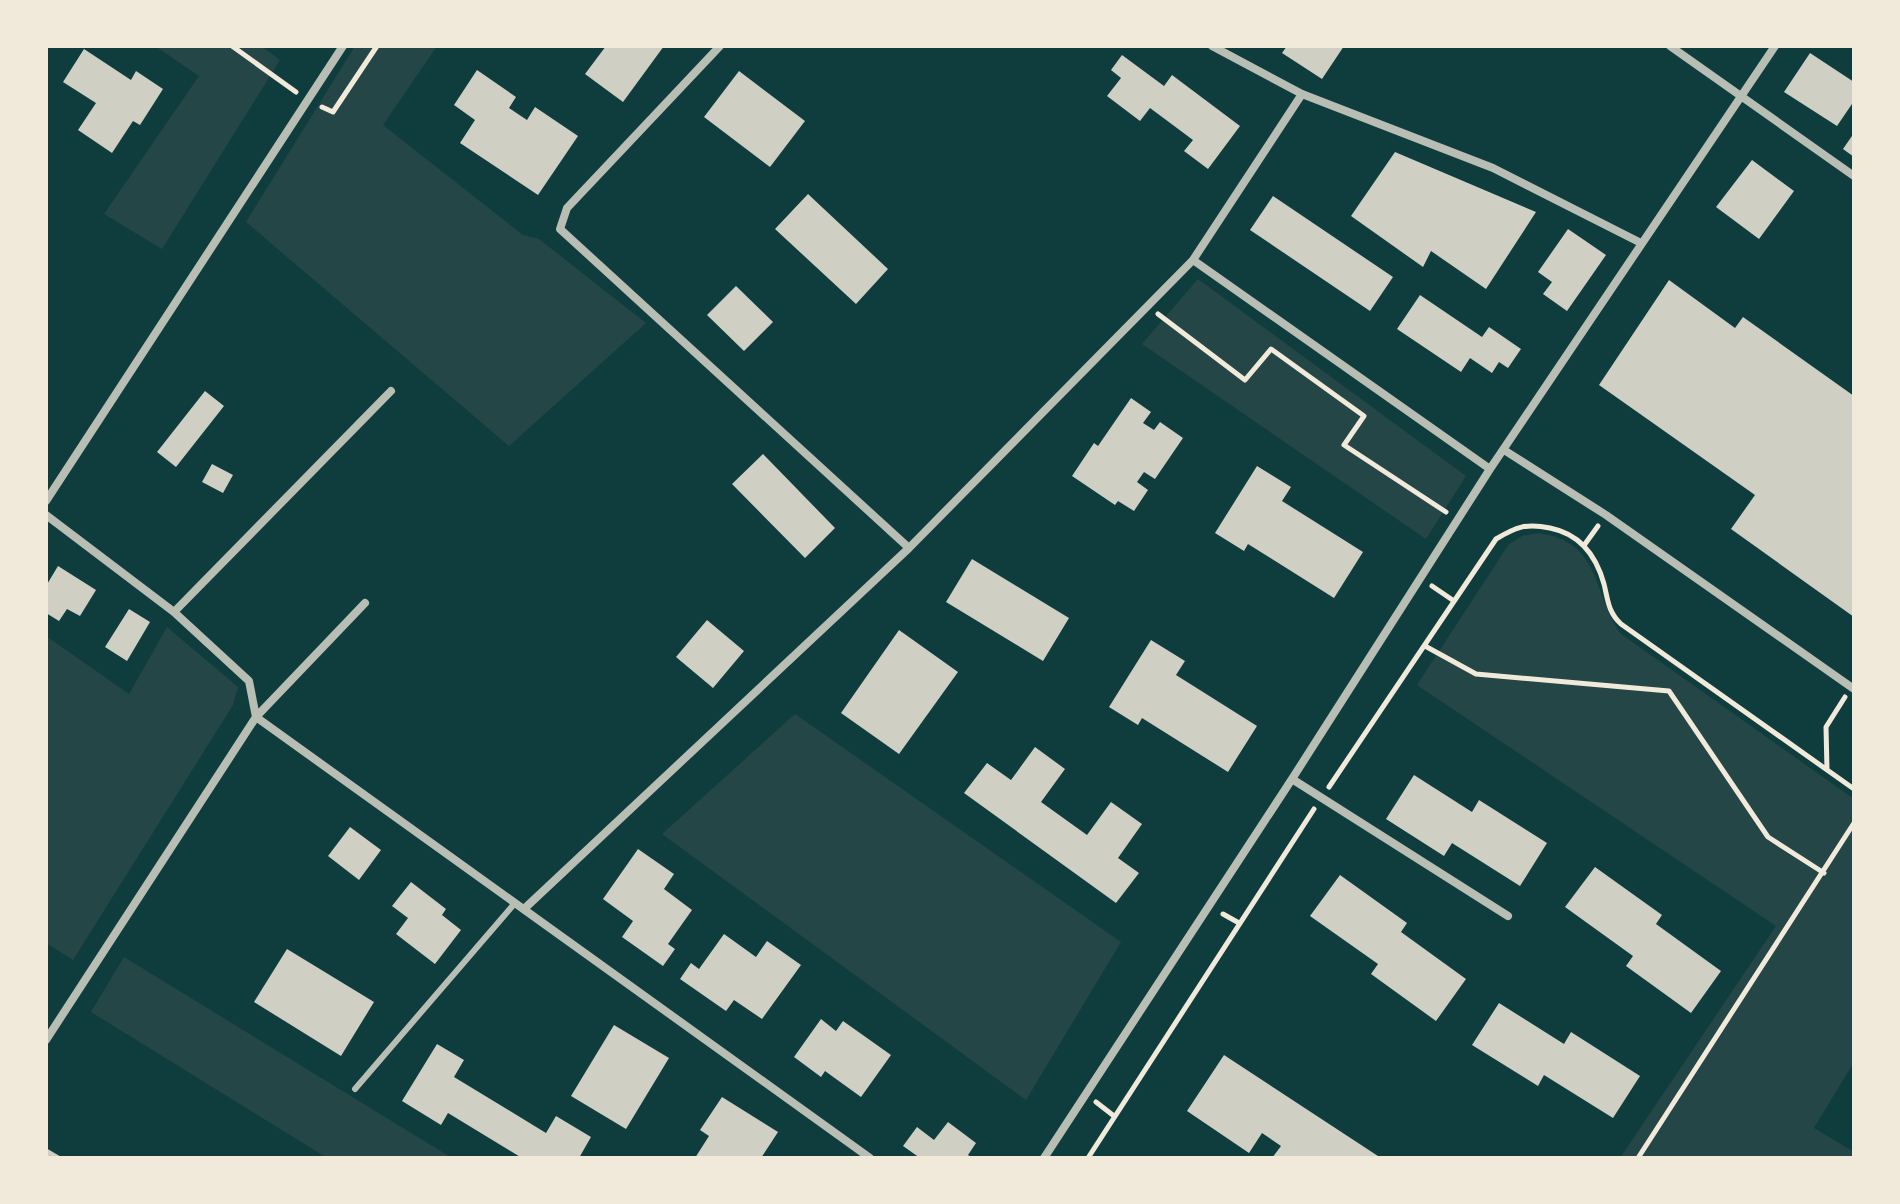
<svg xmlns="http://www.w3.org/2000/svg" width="1900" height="1204" viewBox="0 0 1900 1204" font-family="Poppins,sans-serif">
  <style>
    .green { fill: #244646 }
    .building { fill: #cfcfc3 }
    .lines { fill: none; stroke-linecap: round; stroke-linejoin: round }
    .path { stroke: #f1e9da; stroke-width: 5 }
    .service { stroke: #b8beb3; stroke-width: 6 }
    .minor { stroke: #b8beb3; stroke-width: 8 }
  </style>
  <rect width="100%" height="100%" fill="#0f3d3e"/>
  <path class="green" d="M155,46H261L280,60L162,249L104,214L199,76Z
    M355,46H437L383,125L523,235L539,239L646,323L509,446L246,222Z
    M1198,279L1466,476L1426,539L1142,344Z
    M1539,533C1603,543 1591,592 1621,634L1854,799V1062L1814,1128L1854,1152V1158H1620L1776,926L1417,685L1509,544L1522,536Z
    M167,627L238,687L233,705L73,960L46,943V636L129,694Z
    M795,714L1121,942L1026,1100L662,834Z
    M124,957L452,1158H327L91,1012Z"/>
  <path class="building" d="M606,46H664L623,102L585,74Z
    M1287,46H1344L1322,79L1282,53Z
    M84,49L131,80L136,71L163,89L140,125L133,121L112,153L78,130L96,103L63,82Z
    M1810,53L1854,82V101L1837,126L1784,92Z
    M1122,55L1164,86L1172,75L1240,126L1208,169L1184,151L1193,140L1150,108L1140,121L1107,96L1121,78L1111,70Z
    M477,70L516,97L509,108L527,120L535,107L578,136L538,195L460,143L475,120L454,105Z
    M739,71L805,121L770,167L704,117Z
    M1854,133V157L1843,149Z
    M1395,152L1536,212L1486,289L1431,251L1423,267L1351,216Z
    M1752,160L1794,191L1759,239L1716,207Z
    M808,194L888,269L856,304L775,229Z
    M1273,196L1393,277L1370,311L1250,230Z
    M1568,229L1606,255L1567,311L1543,294L1552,282L1538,272Z
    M1669,280L1735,328L1743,317L1854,396V617L1731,529L1755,495L1599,385Z
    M736,286L773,322L744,351L707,315Z
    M1420,295L1482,337L1489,327L1521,349L1508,368L1499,362L1492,373L1470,358L1461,372L1397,329Z
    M205,391L224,406L176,467L157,452Z
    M1131,398L1151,412L1143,423L1154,430L1160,422L1183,438L1155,479L1144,472L1137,482L1148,490L1134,511L1118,501L1115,505L1072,476L1094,443L1098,446Z
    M763,454L835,528L805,558L732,484Z
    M212,464L233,475L223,493L202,482Z
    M1257,466L1291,487L1282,501L1363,552L1334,598L1248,544L1244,551L1215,533Z
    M972,559L1069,618L1043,661L946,602Z
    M58,566L96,590L80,616L67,609L59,621L46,613V586Z
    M129,609L150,622L127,661L105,647Z
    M707,620L744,651L713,688L676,657Z
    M899,630L958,672L899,754L841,713Z
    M1151,640L1185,661L1176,675L1257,726L1228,772L1142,718L1138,725L1109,707Z
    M1035,747L1065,769L1041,802L1087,835L1111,802L1142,824L1118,858L1139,873L1116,903L964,793L987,763L1011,780Z
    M1414,775L1472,812L1479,800L1547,843L1520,886L1452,843L1444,856L1386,819Z
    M350,827L381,850L359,880L328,856Z
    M638,849L674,874L664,889L692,910L668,944L675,949L663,966L622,937L633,921L603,899Z
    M1595,867L1662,915L1656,924L1721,971L1691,1013L1626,966L1633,956L1565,907Z
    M1340,875L1407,923L1401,932L1466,979L1436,1021L1371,974L1378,964L1310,916Z
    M411,882L446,909L442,915L461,930L435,964L396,934L408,918L392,906Z
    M724,934L756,957L767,941L801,965L762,1019L734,1000L726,1011L680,979L691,963L699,969Z
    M287,949L374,1002L341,1056L254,1002Z
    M1499,1003L1564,1044L1571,1032L1640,1076L1613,1118L1544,1075L1538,1086L1472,1045Z
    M821,1019L836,1031L843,1021L891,1055L861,1097L825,1071L821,1077L794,1057Z
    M614,1025L669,1058L626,1129L571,1096Z
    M437,1044L464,1060L454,1077L546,1133L556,1116L591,1137L579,1158H522L448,1113L441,1125L402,1101Z
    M1224,1055L1381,1158H1272L1281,1146L1262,1133L1249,1153L1187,1111Z
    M722,1097L778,1132L761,1158H695L709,1136L700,1130Z
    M948,1122L976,1143L968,1155L972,1158H920L903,1146L917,1127L934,1140Z
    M46,1148L63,1158H46Z"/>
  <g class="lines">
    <path class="path" d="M232,46L296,92
      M322,107L333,112L377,46
      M1158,314L1245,380L1271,349L1364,416L1344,445L1446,512
      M1585,544L1598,526
      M1432,586L1454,601
      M1425,646L1476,674L1669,691L1768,837L1824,873
      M1827,770L1826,727L1845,697
      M1329,787L1496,539C1516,527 1526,523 1550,528C1580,534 1596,555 1604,584C1608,600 1608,612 1621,624L1854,789
      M1223,914L1239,923
      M1096,1102L1114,1116
      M1088,1158L1314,809
      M1638,1158L1854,823"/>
    <path class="service" d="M355,1089L515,903"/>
    <path class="minor" d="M720,46L567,208L560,229L909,548
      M1212,46L1302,94L1493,168L1641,243
      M1670,46L1854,176
      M1193,260L1490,469
      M1504,450L1606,515L1854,689
      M46,501L343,46
      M46,515L174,612L249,681L256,717L870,1158
      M174,612L391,391
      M1292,779L1508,916
      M524,909L909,548L1193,260L1302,94
      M46,1040L256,717L365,603
      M1044,1158L1292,779L1490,469L1775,46"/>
  </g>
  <rect width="1900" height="1204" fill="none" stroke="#f1e9da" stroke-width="96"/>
</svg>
